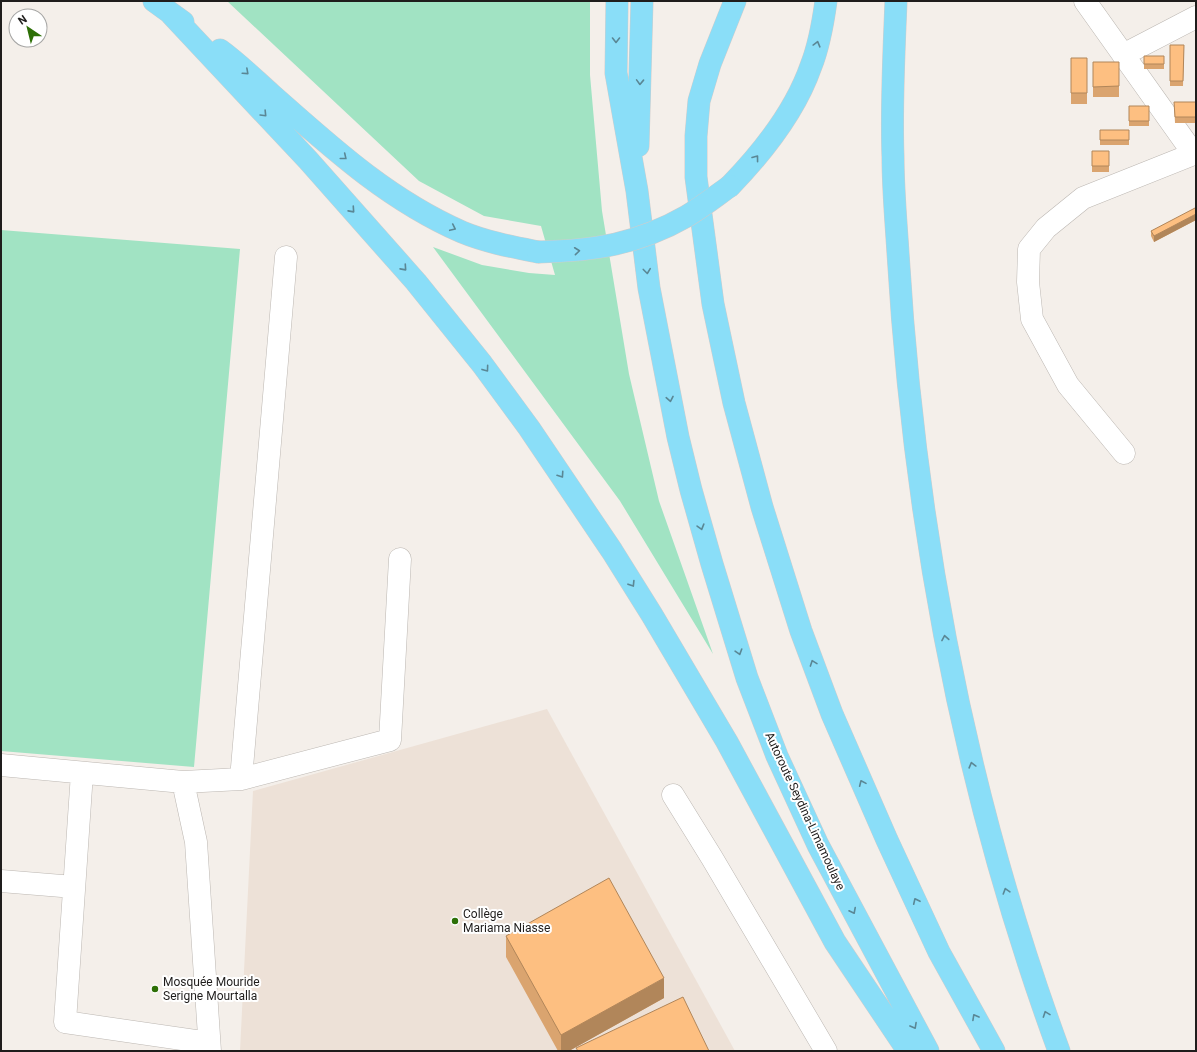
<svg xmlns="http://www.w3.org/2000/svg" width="1197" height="1052" viewBox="0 0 1197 1052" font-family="Roboto,sans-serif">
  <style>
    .built { fill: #ede1d7 }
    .green { fill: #a1e3c3 }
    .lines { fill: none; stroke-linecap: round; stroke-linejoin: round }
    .minor-casing { stroke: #bcb7b2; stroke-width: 23 }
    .highway-casing { stroke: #cecdcd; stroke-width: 23 }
    .minor { stroke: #fff; stroke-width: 22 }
    .highway { stroke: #8adef8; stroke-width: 22 }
    .highway-bridge-casing { stroke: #cecdcd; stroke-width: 23; stroke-linecap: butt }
    .highway-bridge { stroke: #8adef8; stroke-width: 22 }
    .wall { fill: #daa46f }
    .shaded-wall { fill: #b1865a }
    .building { fill: #fdbf81; stroke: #b1865a }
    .oneway { stroke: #5a8795 }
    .poi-dot { fill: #2d6f06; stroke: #fff; stroke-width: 1.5 }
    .labels { text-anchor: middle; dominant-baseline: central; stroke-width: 4; stroke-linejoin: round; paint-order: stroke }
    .street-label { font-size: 12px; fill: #1f1d1c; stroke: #fff }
    .poi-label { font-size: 12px; fill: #1f1d1c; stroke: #fff; text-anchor: start }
  </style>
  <rect width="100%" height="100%" fill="#f4efea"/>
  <path class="built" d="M547,709L735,1051H240L253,791Z"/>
  <path class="green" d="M227,1H590V75L602,211L629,374L659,501L713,654L620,501L433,247L482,265L529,273L555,275L541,226L484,216L419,181Z
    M1,230L240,249L194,767L1,751Z"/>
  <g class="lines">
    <defs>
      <path id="minor" d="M1085,1L1191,150L1196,154
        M1123,55L1196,17
        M1124,453L1068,385L1032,319L1028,282L1029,249L1046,228L1083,198L1196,153
        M1,765L183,782L241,779L390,740L400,559
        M82,773L65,1022L209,1043
        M241,779L286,257
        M183,782L196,842L210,1051
        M673,795L712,858L826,1051
        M1,881L74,887"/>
      <path id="highway" d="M154,1L183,22
        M617,1L616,73L637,191L649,288L678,437L691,490L712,564L747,678L777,756L818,845L928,1051
        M735,1L710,64L699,101L696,136V177L713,304L734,403L762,507L801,631L832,714L887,840L939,952L994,1051
        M896,1C894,53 891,105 893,157C893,189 896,221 898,253C914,525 965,795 1059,1051
        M171,14L308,160L416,282L482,364L529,428L612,551L652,615L727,742L835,942L908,1051
        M220,50C238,63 254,79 271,94C331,147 387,199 462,232C486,242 513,247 538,252
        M638,146L642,1
        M730,186C763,152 795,112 811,66C819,46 823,23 826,1"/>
    </defs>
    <use href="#minor" class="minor-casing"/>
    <use href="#highway" class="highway-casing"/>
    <use href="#minor" class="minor"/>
    <use href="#highway" class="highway"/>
    <defs>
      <path id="highway-bridge" d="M538,252C594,251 638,244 687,216C702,207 716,196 730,186"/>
    </defs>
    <use href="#highway-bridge" class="highway-bridge-casing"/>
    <use href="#highway-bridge" class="highway-bridge"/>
  </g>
  <path class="wall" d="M1170,45H1184L1183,86H1170Z
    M1144,56H1164V69H1144Z
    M1071,58H1087V104H1071Z
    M1093,62H1119V97H1093Z
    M1174,102H1196V123H1175Z
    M1129,106H1149V126H1129Z
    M1100,130H1129V145H1100Z
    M1092,151H1109V172H1092Z
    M1196,209V220L1154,242L1151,236V231Z
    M506,936L664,998L569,1051H558L506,957Z"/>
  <path class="shaded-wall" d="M1196,214V220L1154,242V236Z
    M664,978V998L569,1051H561V1035Z"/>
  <path class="building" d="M1170,45H1184L1183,81H1170Z
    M1144,56H1164V64H1144Z
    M1071,58H1087V93H1071Z
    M1093,62H1119V86L1093,87Z
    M1174,102H1196V117H1175Z
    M1129,106H1149V121H1129Z
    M1100,130H1129V140H1100Z
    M1092,151H1109V166H1092Z
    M1195,208L1196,209V214L1154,236L1151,231Z
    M609,878L664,978L561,1035L506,936Z
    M683,997L709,1051H578L576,1048Z"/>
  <defs><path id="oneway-chevron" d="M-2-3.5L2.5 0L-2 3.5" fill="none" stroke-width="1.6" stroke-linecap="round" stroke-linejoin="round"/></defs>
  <g class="oneway">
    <use href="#oneway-chevron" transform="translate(616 40) rotate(90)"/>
    <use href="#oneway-chevron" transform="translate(817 44) rotate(-75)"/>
    <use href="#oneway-chevron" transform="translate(246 72) rotate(42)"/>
    <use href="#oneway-chevron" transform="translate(640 82) rotate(92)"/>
    <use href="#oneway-chevron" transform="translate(264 114) rotate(46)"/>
    <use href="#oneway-chevron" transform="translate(344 157) rotate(39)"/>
    <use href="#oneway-chevron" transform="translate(756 158) rotate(-53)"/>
    <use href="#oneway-chevron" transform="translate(352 210) rotate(48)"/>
    <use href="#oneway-chevron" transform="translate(453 228) rotate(25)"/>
    <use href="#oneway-chevron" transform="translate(577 251) rotate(-6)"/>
    <use href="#oneway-chevron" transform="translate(404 268) rotate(48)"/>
    <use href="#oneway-chevron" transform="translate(647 271) rotate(83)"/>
    <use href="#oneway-chevron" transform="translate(486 369) rotate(54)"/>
    <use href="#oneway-chevron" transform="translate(670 399) rotate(79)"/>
    <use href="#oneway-chevron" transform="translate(561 475) rotate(56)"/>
    <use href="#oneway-chevron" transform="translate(701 527) rotate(74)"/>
    <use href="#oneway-chevron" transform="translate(632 584) rotate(58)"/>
    <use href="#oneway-chevron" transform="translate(945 638) rotate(-100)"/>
    <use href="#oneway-chevron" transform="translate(739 652) rotate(73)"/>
    <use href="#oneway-chevron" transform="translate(813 663) rotate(-110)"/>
    <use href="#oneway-chevron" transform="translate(972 765) rotate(-105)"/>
    <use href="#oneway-chevron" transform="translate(862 783) rotate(-114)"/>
    <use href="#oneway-chevron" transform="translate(1006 891) rotate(-107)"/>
    <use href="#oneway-chevron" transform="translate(916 901) rotate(-115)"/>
    <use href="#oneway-chevron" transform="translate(853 911) rotate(63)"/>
    <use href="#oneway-chevron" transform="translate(1046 1014) rotate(-110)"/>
    <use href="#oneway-chevron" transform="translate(975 1017) rotate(-119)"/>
    <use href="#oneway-chevron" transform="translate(914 1026) rotate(61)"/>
  </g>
  <g class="poi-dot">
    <circle cx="455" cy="921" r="4"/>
    <circle cx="155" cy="989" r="4"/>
  </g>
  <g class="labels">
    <g class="street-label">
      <text transform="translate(805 811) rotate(65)">Autoroute Seydina-Limamoulaye</text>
    </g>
    <g class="poi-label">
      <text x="463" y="914">Collège<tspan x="463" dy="14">Mariama Niasse</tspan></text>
      <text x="163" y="982">Mosquée Mouride<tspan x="163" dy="14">Serigne Mourtalla</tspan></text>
    </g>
  </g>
  <rect width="1197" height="1052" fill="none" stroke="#1f1d1c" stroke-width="4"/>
  <g transform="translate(28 28) rotate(325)"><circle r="19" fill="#ffffff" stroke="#a5a5a4"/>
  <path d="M0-3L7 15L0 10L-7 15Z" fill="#2d6f06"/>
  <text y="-6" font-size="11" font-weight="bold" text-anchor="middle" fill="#1f1d1c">N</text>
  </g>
</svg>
